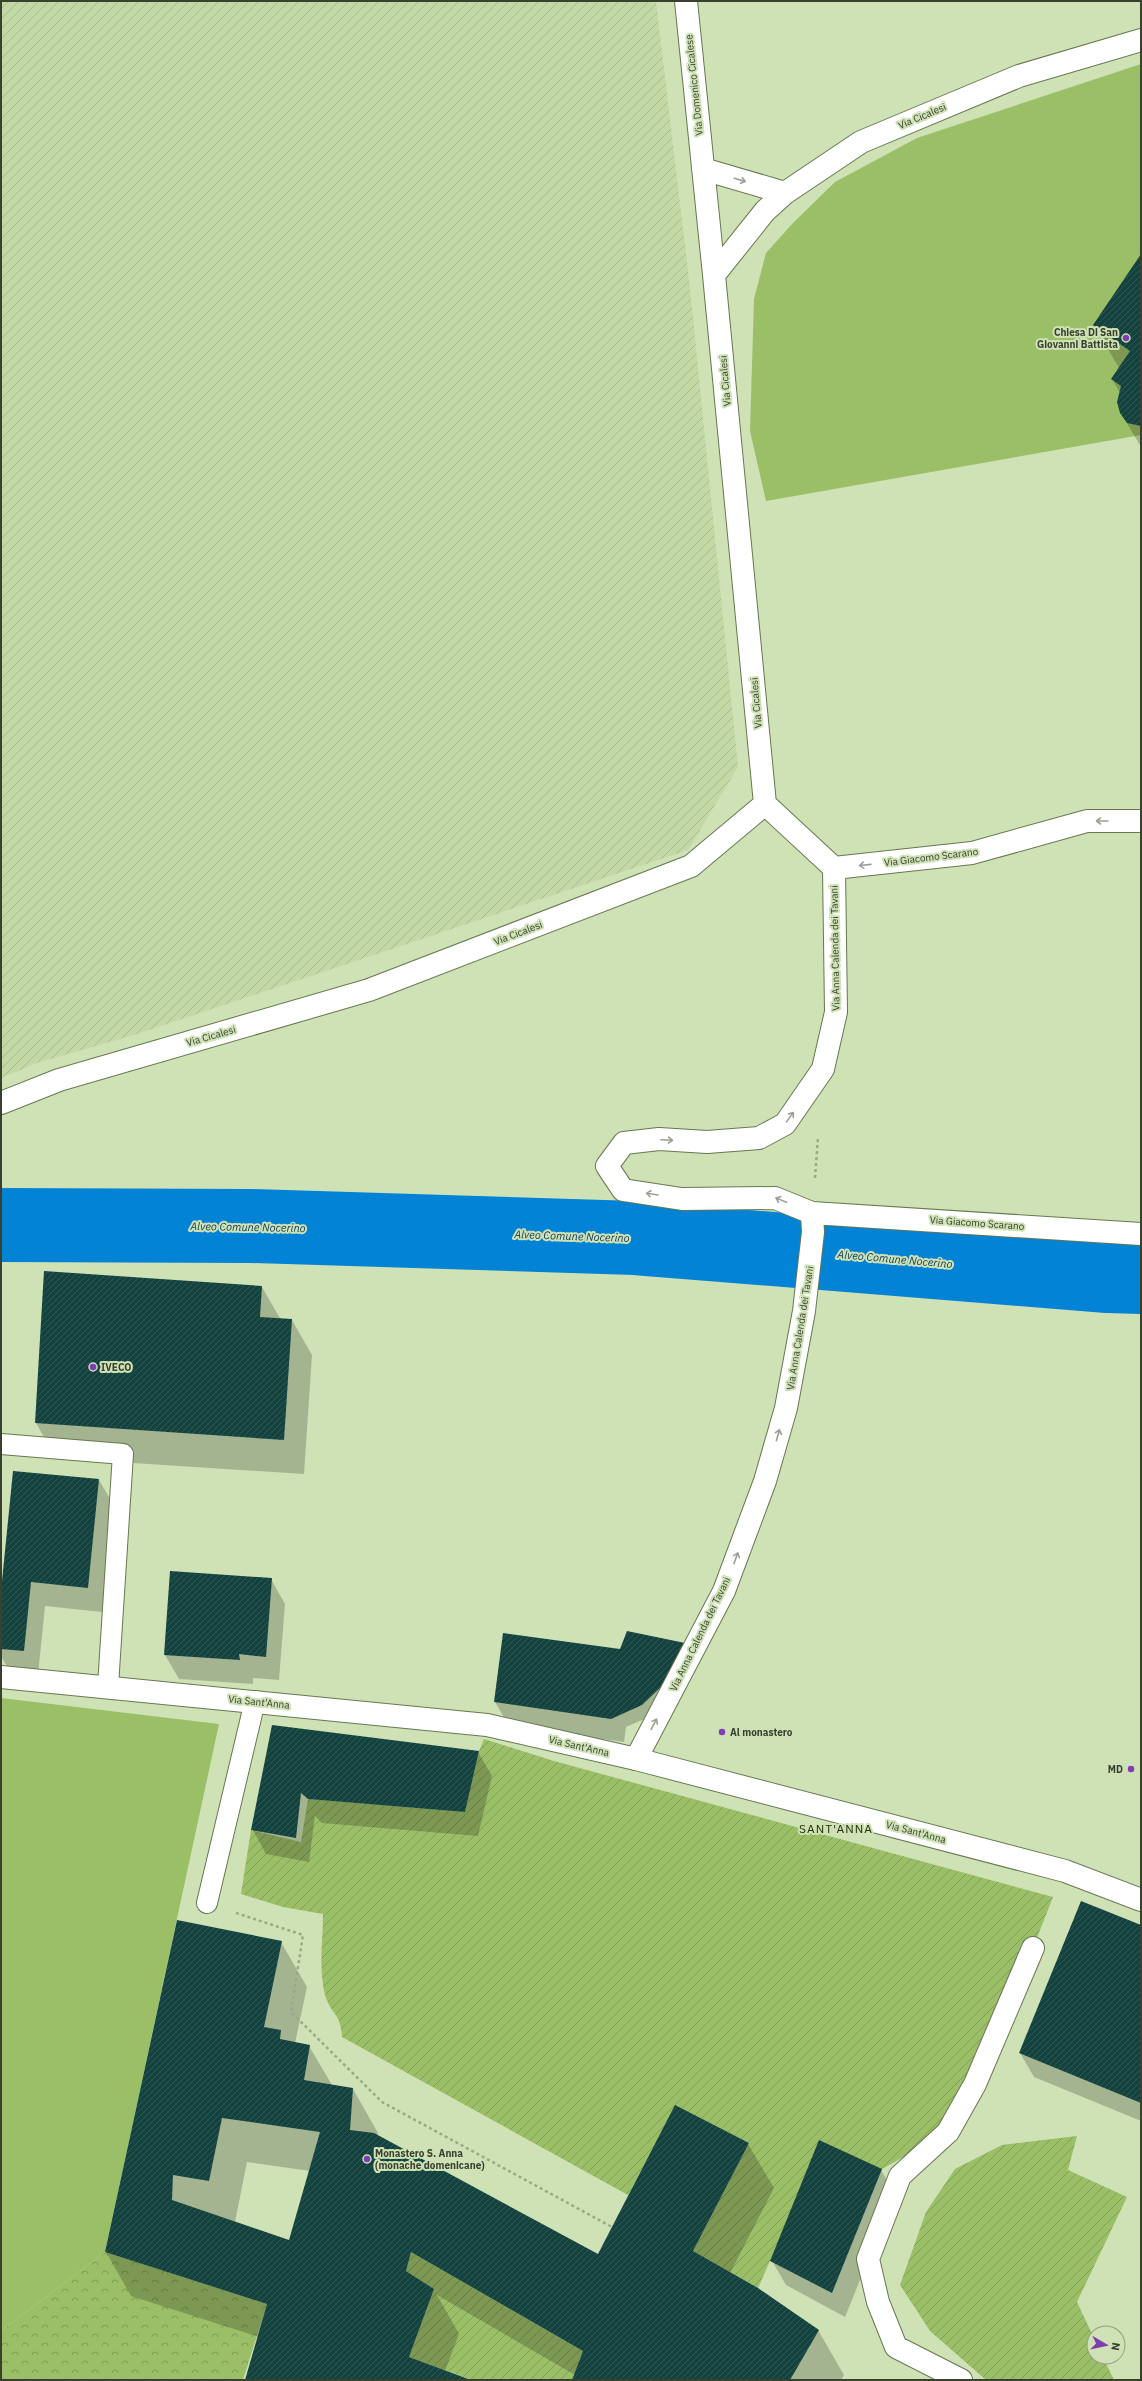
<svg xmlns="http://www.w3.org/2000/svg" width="1142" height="2381" viewBox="0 0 1142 2381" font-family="'IBM Plex Sans',sans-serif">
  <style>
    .industrial { fill: url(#industrial-furrows) }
    .green { fill: #9bbf67 }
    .forest { fill: url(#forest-crowns) }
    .garden { fill: url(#garden-furrows) }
    .shadow { fill: #0003; fill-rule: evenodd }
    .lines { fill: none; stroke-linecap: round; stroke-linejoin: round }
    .river { stroke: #0283d6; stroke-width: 74 }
    .building { fill: url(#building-hatch); fill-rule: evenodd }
    .lane-casing { stroke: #677850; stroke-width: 22 }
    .street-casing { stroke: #677850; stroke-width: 24 }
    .secondary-casing { stroke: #677850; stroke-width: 24 }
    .path { stroke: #99a986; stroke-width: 2.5; stroke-dasharray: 3 3; stroke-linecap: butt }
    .lane { stroke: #fff; stroke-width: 20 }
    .street { stroke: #fff; stroke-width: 22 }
    .secondary { stroke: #fff; stroke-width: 22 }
    .oneway { stroke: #9ca096 }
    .poi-dot { fill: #803db2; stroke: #cee2b6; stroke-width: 1.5 }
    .labels { text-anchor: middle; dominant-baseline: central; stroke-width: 4; stroke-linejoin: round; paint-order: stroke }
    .street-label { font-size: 10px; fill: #38402e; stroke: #cee2b6 }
    .poi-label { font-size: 10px; font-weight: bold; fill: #38402e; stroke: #cee2b6; text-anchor: start }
    .water-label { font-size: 11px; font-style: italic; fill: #10395b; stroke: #cee2b6 }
    .quarter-label { font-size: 12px; letter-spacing: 1px; fill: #23310b; stroke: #cee2b6 }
  </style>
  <defs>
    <pattern id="industrial-furrows" width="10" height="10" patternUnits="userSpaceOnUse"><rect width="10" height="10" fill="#c2d9a6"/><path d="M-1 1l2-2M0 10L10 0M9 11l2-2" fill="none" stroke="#a7bb8f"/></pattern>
    <pattern id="forest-crowns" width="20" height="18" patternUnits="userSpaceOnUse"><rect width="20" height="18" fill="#9bbf67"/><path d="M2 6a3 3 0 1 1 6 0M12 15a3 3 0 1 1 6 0" fill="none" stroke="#7f9d55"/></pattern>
    <pattern id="garden-furrows" width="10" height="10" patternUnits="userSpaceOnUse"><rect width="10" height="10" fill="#9bbf67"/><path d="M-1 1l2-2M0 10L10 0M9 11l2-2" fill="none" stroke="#7f9d55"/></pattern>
    <pattern id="building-hatch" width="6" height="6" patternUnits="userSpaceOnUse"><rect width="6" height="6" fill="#14423e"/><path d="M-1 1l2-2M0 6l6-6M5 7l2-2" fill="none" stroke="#2e5652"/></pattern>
  </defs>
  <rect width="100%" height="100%" fill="#cee2b6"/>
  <path class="industrial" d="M1,1H656L690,288L738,767L688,850L137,1034L37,1063L1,1078Z"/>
  <path class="green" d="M1141,64V435L766,501L750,431L754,299L766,253L793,223L835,182L917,138Z
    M1,1698L219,1724L105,2252L1,2331Z"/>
  <path class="forest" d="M105,2252L267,2304L243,2380H1V2331Z"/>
  <path class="garden" d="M484,1739L554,1761L1053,1897L1033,1948L948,2132L882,2169L770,2261L758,2288L693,2251L749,2143L675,2106L628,2195L342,2037C341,2014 332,2015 326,1998C318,1972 323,1940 323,1914L283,1907L241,1894L251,1830L301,1842L308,1799L465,1812L479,1751Z
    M1077,2136L1068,2170L1127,2197L1077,2302L1094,2338V2357H1103L1114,2380H986L930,2331L900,2285L926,2212L955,2169L1002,2145Z
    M411,2252L583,2351L572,2380H472L409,2357L434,2289L406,2271Z"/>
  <path class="shadow" d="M1141,256V447L1121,413L1120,393L1112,379L1119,368L1094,325Z
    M262,1287L281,1320H292L312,1355L304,1474L56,1458L36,1423Z
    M99,1480L113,1504L102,1612L45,1606L38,1675L10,1672L1,1656V1601Z
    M271,1579L285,1604L279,1680L253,1678V1684L179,1679L165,1655Z
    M684,1644L649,1717L626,1727L624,1742L509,1726L495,1702Z
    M272,1726L478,1752L492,1776L478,1836L322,1823L315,1816L309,1862L266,1854L253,1830Z
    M1141,1926V2121L1034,2077L1020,2053Z
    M281,1942L307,1987L295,2043L309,2046L332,2085L353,2089L378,2133V2137L598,2255L748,2144L774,2188L730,2273L818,2330L844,2375L841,2380H573L575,2375L437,2295L459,2334L445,2371L469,2380H246L259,2337L131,2296L106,2252ZM247,2162L310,2171L290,2241L235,2222Z
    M881,2170L895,2194L845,2317L786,2285L772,2261Z"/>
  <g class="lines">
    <path class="river" d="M1,1225L251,1226L635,1238L1108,1276L1141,1277"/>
  </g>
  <path class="building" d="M1141,254V426L1127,423L1120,413L1117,402L1121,386L1111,379L1130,351L1093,325Z
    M44,1271L262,1286L260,1317L292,1319L284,1440L35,1423Z
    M13,1471L99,1479L88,1588L31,1582L24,1651L1,1649V1591Z
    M170,1571L272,1578L266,1657L239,1654L240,1660L164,1655Z
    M627,1631L685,1643L665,1683L642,1705L611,1719L494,1702L503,1633L620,1649Z
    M272,1725L479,1751L465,1812L308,1799L301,1793L296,1838L251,1830Z
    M1081,1901L1141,1925V2103L1019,2053Z
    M177,1920L282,1941L264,2027L281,2030L280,2039L310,2045L304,2080L353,2088L350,2130L374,2133L598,2254L675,2105L749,2143L693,2251L758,2288L819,2330L790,2380H572L583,2351L411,2252L406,2271L434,2289L409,2357L471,2380H245L267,2304L105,2252ZM222,2118L320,2132L289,2240L172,2200L173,2175L209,2181Z
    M819,2140L882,2169L832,2293L770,2261Z"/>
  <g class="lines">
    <defs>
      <path id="lane" d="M1,1444L123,1454L108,1686
        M207,1903L255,1701"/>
      <path id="street" d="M686,1L714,275
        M703,169L785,193
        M765,804L834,868L972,853L1087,821H1141
        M1,1103L59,1080L369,990L691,866L765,804L714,275L765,211L785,193L861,142L1019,76L1141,40
        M812,1213L1141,1234
        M636,1759L724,1591L765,1481L786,1408L804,1311L813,1232L812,1213L775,1198L682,1199L623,1190L607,1166L624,1143L659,1139L707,1142L759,1138L785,1124L823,1069L836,1012L834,868
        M961,2380L896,2347L878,2302L868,2259L900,2176L948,2132L975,2084L1033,1948"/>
      <path id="secondary" d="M1,1677L487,1725L636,1759L1065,1871L1141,1900"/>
    </defs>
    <use href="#lane" class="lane-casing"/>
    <use href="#street" class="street-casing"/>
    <use href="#secondary" class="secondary-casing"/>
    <path class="path" d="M815,1178L818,1137
      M236,1913L303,1935L291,2012L382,2102L612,2227"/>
    <use href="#lane" class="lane"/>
    <use href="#street" class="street"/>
    <use href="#secondary" class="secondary"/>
  </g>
  <defs><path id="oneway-shaft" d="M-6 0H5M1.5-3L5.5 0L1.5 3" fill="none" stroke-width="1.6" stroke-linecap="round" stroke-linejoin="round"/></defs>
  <g class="oneway">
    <use href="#oneway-shaft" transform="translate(740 180) rotate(16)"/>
    <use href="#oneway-shaft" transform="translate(1102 821) rotate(-180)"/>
    <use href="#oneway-shaft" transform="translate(865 865) rotate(174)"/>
    <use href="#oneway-shaft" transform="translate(790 1117) rotate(-55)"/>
    <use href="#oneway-shaft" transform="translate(667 1140) rotate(3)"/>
    <use href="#oneway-shaft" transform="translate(652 1194) rotate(-171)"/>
    <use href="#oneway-shaft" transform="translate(781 1200) rotate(-158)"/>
    <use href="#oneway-shaft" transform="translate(778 1435) rotate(-74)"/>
    <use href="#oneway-shaft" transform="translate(736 1558) rotate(-70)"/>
    <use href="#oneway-shaft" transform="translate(654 1724) rotate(-62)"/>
  </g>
  <g class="poi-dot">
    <circle cx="1126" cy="338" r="4"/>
    <circle cx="93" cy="1367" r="4"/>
    <circle cx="722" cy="1732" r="4"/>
    <circle cx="1131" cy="1769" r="4"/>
    <circle cx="367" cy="2159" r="4"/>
  </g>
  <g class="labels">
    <g class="street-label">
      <text transform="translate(694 85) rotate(-96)">Via Domenico Cicalese</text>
      <text transform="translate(922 116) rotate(-23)">Via Cicalesi</text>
      <text transform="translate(725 381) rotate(-95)">Via Cicalesi</text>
      <text transform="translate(756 703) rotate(-95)">Via Cicalesi</text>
      <text transform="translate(931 857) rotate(-7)">Via Giacomo Scarano</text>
      <text transform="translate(518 933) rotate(-21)">Via Cicalesi</text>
      <text transform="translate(835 948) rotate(-91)">Via Anna Calenda dei Tavani</text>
      <text transform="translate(211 1036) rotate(-16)">Via Cicalesi</text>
      <text transform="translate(977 1223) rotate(4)">Via Giacomo Scarano</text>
      <text transform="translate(800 1328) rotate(-81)">Via Anna Calenda dei Tavani</text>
      <text transform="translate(700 1634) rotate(-64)">Via Anna Calenda dei Tavani</text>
      <text transform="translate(259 1702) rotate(6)">Via Sant'Anna</text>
      <text transform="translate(579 1746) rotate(13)">Via Sant'Anna</text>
      <text transform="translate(916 1832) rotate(15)">Via Sant'Anna</text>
    </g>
    <g class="poi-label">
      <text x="1118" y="332" text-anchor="end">Chiesa Di San<tspan x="1118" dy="12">Giovanni Battista</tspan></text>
      <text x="101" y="1367">IVECO</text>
      <text x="730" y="1732">Al monastero</text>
      <text x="1123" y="1769" text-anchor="end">MD</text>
      <text x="375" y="2153">Monastero S. Anna<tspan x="375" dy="12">(monache domenicane)</tspan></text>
    </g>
    <g class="water-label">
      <text transform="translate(248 1227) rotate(1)">Alveo Comune Nocerino</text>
      <text transform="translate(572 1236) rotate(2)">Alveo Comune Nocerino</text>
      <text transform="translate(895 1259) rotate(5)">Alveo Comune Nocerino</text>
    </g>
    <g class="quarter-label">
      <text x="836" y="1828">SANT'ANNA</text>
    </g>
  </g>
  <rect width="1142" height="2381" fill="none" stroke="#38402e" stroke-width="4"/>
  <g transform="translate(1106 2345) rotate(99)"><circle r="19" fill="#cee2b6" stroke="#92a180"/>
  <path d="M0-3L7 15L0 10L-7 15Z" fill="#803db2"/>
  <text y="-6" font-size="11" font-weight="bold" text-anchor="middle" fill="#38402e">N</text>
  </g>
</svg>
